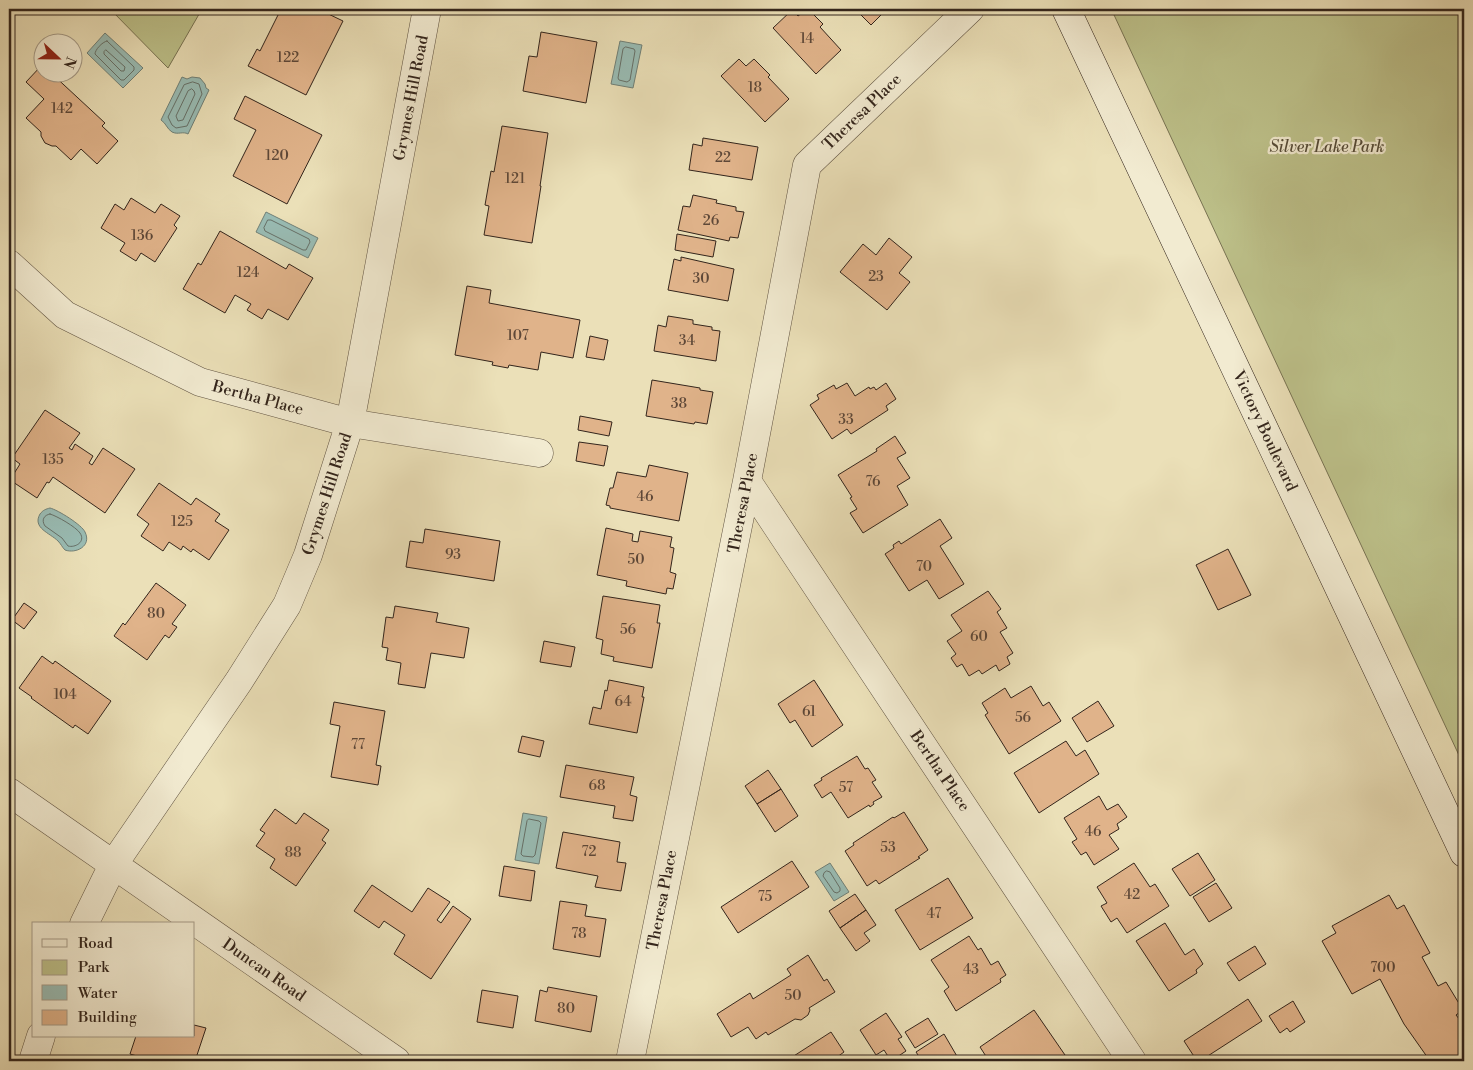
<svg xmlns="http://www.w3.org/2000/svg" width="1473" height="1070" viewBox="0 0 1473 1070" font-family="'Libre Bodoni',serif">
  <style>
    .green { fill: #bdc18a; stroke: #787353 }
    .water { fill: #99bcb4; stroke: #708077 }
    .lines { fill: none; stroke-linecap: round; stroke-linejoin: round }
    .shore { stroke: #667068; stroke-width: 1 }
    .building { fill: #e0b38a; stroke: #33251c }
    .minor-casing { stroke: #615443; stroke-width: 29 }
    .secondary-casing { stroke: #33251c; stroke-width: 29 }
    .minor { stroke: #f2ebd1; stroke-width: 28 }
    .secondary { stroke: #f2ebd1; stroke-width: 28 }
    .labels { text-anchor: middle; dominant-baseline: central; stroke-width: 4.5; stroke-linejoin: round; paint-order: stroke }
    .number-label { font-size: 14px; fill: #5e4838 }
    .street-label { font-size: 16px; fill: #33251c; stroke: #f2ebd1 }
    .park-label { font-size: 16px; font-style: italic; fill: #564c38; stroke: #f2ebd1 }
  </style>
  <rect width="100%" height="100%" fill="#ebe0b8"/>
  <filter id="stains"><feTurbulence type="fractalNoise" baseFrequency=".004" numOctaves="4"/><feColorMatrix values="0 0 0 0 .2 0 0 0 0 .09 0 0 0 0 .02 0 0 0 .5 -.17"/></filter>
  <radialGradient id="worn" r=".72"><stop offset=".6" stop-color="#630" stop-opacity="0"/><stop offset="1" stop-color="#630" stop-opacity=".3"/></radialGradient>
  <path class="green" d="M110,9H202L168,68Z
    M1111,9H1464V766L1115,17Z"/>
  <path class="water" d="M105,33L143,68L123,88L87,53Z
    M620,41L642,45L633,88L611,84Z
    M182,77L187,79L192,77L200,78L205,84L206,88L209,90L188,134C183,131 178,135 172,132C167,129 166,123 161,120Z
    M266,212L318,238L308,258L256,232Z
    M50,508C58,510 82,525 85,532C92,546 76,554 65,550C62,547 61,544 58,541C50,533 32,528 40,514C43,510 46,509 50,508Z
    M523,813L547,817L539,864L515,860Z
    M830,863L849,892L834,901L815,872Z"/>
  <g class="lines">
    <path class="shore" d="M107,41L134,67V70L124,80H121L95,54C95,50 102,42 107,41Z
      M626,47L634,49L635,51L630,80L627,82L619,80L618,78L623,49Z
      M106,50L125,67L124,71H121L104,54V52Z
      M193,82L199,84L202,94L187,126L176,128L172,125L168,117L184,85Z
      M192,89L194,91L195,94L183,120L178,121L176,116L188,91Z
      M268,220H271L309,239L310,242L306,250H303L265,231L264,228Z
      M50,514C57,516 76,527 80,533C86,542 75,548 68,546L62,538L45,526C41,520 44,515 50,514Z
      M529,819L539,821L541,823L535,855L533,857L523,856L521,854L527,821Z
      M827,871L830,872L840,888V891L837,893L834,892L823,876L824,873Z"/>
  </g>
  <path class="building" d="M281,9H309L312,10L313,9H318L343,21L306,95L248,66L257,49L260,51Z
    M807,9H808L823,24L820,27L841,50L816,74L773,28L792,10L798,16Z
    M855,9H887L871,25Z
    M541,32L597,42L586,103L523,91L529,56L537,57Z
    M739,59L746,66L754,59L770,75L768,77L789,99L765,122L721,76Z
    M42,65V72H50L105,123L102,126L118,141L97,164L81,149L71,160L56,146H52L45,143L41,136V132L26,118L44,99L26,82Z
    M245,96L322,135L287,204L233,176L256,130L234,119Z
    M502,126L548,133L540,186H541L532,243L484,235L489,206L485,205L491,171L494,172Z
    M703,138L758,147L752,180L689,170L693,144L702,146Z
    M693,195L717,200L716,203L736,207V211L744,212L738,238L730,237L729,241L678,230L683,206L690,207Z
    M131,198L155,213L161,204L180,216L174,225L177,228L155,262L141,253L136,261L120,251L125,243L101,228L115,204L124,210Z
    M220,231L286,269L289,264L313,278L288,320L268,309L262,319L247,310L251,304L235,295L225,313L183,289L198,263L201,265Z
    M677,234L716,241L713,257L675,250Z
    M889,238L912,257L899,273L910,282L887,310L840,272L863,244L876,255Z
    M681,257L734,269L728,301L668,290L674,259L681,261Z
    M467,286L491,290L489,303L580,320L573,358L541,352L538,370L509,365L508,368L492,365L493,362L455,355Z
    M668,316L693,320V324L712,327V330L720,331L716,361L654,351L658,325L666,327Z
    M590,336L608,340L604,360L586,357Z
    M652,380L700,388V390L713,392L707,424L695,422L694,424L646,416Z
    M847,383L855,396L869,387L870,389L874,387L876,390L886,383L896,399L886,406L888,410L851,434L847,429L832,439L810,405L819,399L817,395L834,385L836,389Z
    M45,410L80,433L69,448L72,450L75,444L93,456L89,463L92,465L103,448L135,469L105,513L53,477L49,483L47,482L37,498L10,480L20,464L12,458Z
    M580,416L612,422L609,436L578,430Z
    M895,436L906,453L897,458L910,478L897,486L908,505L863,533L850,513L857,509L850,498L852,497L838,475L877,451L876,449Z
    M579,442L608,446L604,466L576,461Z
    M649,465L688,473L679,521L610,508V506L606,505L610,488H613L617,472L646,477Z
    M159,483L191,505L196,498L220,514L215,521L229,530L209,560L193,549L191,552L183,546L181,550L169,542L163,551L141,536L149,524L137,515Z
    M940,519L952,538L940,546L964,584L939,599L927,580L909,591L885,554L894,548L893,545L899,541L901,544Z
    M606,528L633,534L632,541L638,542L640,531L672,537L670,547L674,548L670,572L676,574L673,589L667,588L666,594L626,586L627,581L597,575Z
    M425,529L500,541L494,581L406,567L410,541L423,543Z
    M1228,549L1251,595L1218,610L1196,565Z
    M156,583L186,605L172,624L177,627L169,638L165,635L147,660L114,636L123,623L125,625Z
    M988,591L1001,609L997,612L1007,628L1000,632L1013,653L1007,657L1010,664L999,671L996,665L982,674L979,670L969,676L962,664L957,667L951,658L956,654L947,641L962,631L951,615Z
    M603,596L660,605L657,623H660L652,668L613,661L614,657L601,654L603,640L596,638Z
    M24,603L37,612L24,629L12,620Z
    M395,606L438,613L436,622L469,628L464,658L431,653L425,688L398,684L401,663L386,660L388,648L382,647L386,617L393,618Z
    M544,641L575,647L571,667L540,662Z
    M42,656L53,664L55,661L111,701L88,734L75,725L73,728L31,698L32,697L19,688Z
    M609,680L644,687L642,697H644L637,733L589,724L593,707L601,709L605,690L607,691Z
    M814,680L843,725L812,747L795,720L790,723L778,704Z
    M1031,686L1043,706L1049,702L1061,721L1009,754L985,715L988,713L982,703L1005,688L1011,698Z
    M1098,701L1114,726L1087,742L1072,718Z
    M334,702L385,711L376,765L381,766L378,785L331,777L340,726L330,724Z
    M522,736L544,741L540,757L518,752Z
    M1066,741L1076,756L1085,750L1099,774L1039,813L1014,773Z
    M857,756L865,769L868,768L876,780L872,782L882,797L873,802L874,804L870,807L869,805L848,818L831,792L822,798L814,785L822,780L821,778Z
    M566,765L634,777L630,795L637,797L633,821L613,818L615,806L560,797Z
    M768,770L781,789L757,804L745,786Z
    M781,789L798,816L775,832L757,804Z
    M1099,796L1107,810L1118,804L1127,817L1117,824L1119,829L1109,835L1119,849L1094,865L1086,852L1081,855L1072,842L1077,839L1064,818Z
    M275,809L296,824L304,813L329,830L322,840L326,843L325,844L296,886L270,868L275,859L256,846L265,833L260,830Z
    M904,812L928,850L918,857L920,858L879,884L876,880L867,886L845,851L854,845L853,843L893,817L894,818Z
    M563,832L620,842L617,862L626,863L621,891L595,887L598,876L556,868Z
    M1198,853L1215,880L1190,896L1172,869Z
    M792,861L809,887L738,933L721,907Z
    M1134,863L1150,887L1155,884L1169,906L1127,933L1117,918L1111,922L1101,906L1107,903L1097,887Z
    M504,866L535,871L531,901L499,896Z
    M948,878L973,918L920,950L895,910Z
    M1216,883L1232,908L1209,922L1193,897Z
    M372,885L412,912L428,888L450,902L437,920L441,923L453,906L471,919L431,979L394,954L405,935L384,921L379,928L354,911Z
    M855,894L866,910L840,928L829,911Z
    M1389,895L1397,909L1404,905L1430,953L1422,957L1438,986L1446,982L1463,1010L1456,1015L1464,1025V1061H1430L1404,1024L1380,979L1352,994L1322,941L1336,933L1332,926Z
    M560,901L587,905L585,916L606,919L600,957L553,949Z
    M866,910L876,925L864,933L870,941L856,951L840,928Z
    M1165,923L1185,955L1194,949L1203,964L1196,970L1197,973L1169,991L1136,941Z
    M969,936L978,950L981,948L991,965L998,961L1006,975L1000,979L1001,982L956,1011L944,991L949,987L931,960Z
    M1255,946L1266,964L1239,981L1227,963Z
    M808,955L824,981L827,979L835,992L809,1008L810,1010L808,1015L801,1020L795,1019L768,1035L766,1032L756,1039L748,1027L731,1037L717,1014L750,993L753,999L791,975L787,969Z
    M548,987L597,996L591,1032L535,1021L540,990L547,992Z
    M482,990L518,996L513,1028L477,1022Z
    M1248,999L1262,1021L1200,1061H1197L1184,1041Z
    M1293,1001L1305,1022L1290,1032L1287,1028L1280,1033L1269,1016Z
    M1034,1010L1065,1055L1055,1061H989L980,1047Z
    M886,1013L902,1037L898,1039L906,1051L891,1061L884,1050L876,1055L860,1030Z
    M928,1018L938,1034L915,1048L905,1032Z
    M194,1025L206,1028L195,1061H143L144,1058L130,1054L136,1036H194Z
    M831,1032L844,1052L833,1060L834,1061H786Z
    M944,1034L958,1058L953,1061H922L916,1052Z"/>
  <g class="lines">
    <defs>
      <path id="minor" d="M9,264L65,315L200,382L350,423L539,453
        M747,481L1132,1061
        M9,792L396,1061
        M84,924L113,865L239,681L287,605L308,555L350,423L427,9
        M33,1061L41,1036
        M630,1061L747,481L807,165L970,9"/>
      <path id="secondary" d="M1066,9L1464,853"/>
    </defs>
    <use href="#minor" class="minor-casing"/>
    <use href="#secondary" class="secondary-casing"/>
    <use href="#minor" class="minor"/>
    <use href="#secondary" class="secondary"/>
  </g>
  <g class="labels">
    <g class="number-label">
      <text x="807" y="39">14</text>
      <text x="288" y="58">122</text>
      <text x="755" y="88">18</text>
      <text x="62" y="109">142</text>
      <text x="277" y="156">120</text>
      <text x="723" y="158">22</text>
      <text x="515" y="179">121</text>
      <text x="711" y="221">26</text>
      <text x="142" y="236">136</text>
      <text x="248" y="273">124</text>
      <text x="876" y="277">23</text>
      <text x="701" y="279">30</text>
      <text x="518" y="336">107</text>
      <text x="687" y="341">34</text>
      <text x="679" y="404">38</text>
      <text x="846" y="420">33</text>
      <text x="53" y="460">135</text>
      <text x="873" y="482">76</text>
      <text x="645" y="497">46</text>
      <text x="182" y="522">125</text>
      <text x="453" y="555">93</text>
      <text x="636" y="560">50</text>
      <text x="924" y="567">70</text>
      <text x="156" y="614">80</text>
      <text x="628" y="630">56</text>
      <text x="979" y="637">60</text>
      <text x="65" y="695">104</text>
      <text x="623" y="702">64</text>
      <text x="809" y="712">61</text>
      <text x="1023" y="718">56</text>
      <text x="358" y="745">77</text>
      <text x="597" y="786">68</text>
      <text x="846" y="788">57</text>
      <text x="1093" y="832">46</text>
      <text x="888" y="848">53</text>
      <text x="589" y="852">72</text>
      <text x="293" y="853">88</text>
      <text x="1132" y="895">42</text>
      <text x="765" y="897">75</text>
      <text x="934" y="914">47</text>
      <text x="579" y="934">78</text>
      <text x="1383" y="968">700</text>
      <text x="971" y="970">43</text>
      <text x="793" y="996">50</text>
      <text x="566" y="1009">80</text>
    </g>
    <g class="street-label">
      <text transform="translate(411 98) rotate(-79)">Grymes Hill Road</text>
      <text transform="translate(862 112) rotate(-44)">Theresa Place</text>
      <text transform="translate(258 398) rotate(15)">Bertha Place</text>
      <text transform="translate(1265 431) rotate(65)">Victory Boulevard</text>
      <text transform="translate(327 494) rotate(-72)">Grymes Hill Road</text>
      <text transform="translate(743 503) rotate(-79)">Theresa Place</text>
      <text transform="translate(940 771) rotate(56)">Bertha Place</text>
      <text transform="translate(662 900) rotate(-79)">Theresa Place</text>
      <text transform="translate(264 970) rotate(35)">Duncan Road</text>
    </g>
    <g class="park-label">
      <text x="1327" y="147">Silver Lake Park</text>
    </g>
  </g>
  <rect width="1473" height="1070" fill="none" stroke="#ebe0b8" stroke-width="30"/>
  <rect x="10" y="10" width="1453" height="1050" fill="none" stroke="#33251c" stroke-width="2.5"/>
  <rect x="15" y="15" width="1443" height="1040" fill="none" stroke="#33251c"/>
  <rect x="32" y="922" width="162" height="115" fill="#f2ebd1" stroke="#a69c89"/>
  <rect x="42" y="939" width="25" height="8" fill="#f2ebd1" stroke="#a69c89"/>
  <text x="78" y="948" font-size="15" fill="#33251c">Road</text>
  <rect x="42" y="960" width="25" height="15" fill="#bdc18a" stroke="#a69c89"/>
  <text x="78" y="972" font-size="15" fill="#33251c">Park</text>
  <rect x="42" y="985" width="25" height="15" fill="#99bcb4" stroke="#a69c89"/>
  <text x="78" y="998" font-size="15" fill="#33251c">Water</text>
  <rect x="42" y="1010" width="25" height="15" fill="#e0b38a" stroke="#a69c89"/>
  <text x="78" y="1022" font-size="15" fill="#33251c">Building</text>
  <g transform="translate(58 58) rotate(112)"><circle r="24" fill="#f2ebd1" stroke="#a69c89"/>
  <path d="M0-4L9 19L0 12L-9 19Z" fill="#8f2418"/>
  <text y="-8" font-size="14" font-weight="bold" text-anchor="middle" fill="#33251c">N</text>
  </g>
  <rect width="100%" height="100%" filter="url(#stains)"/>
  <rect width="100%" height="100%" fill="url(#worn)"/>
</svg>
